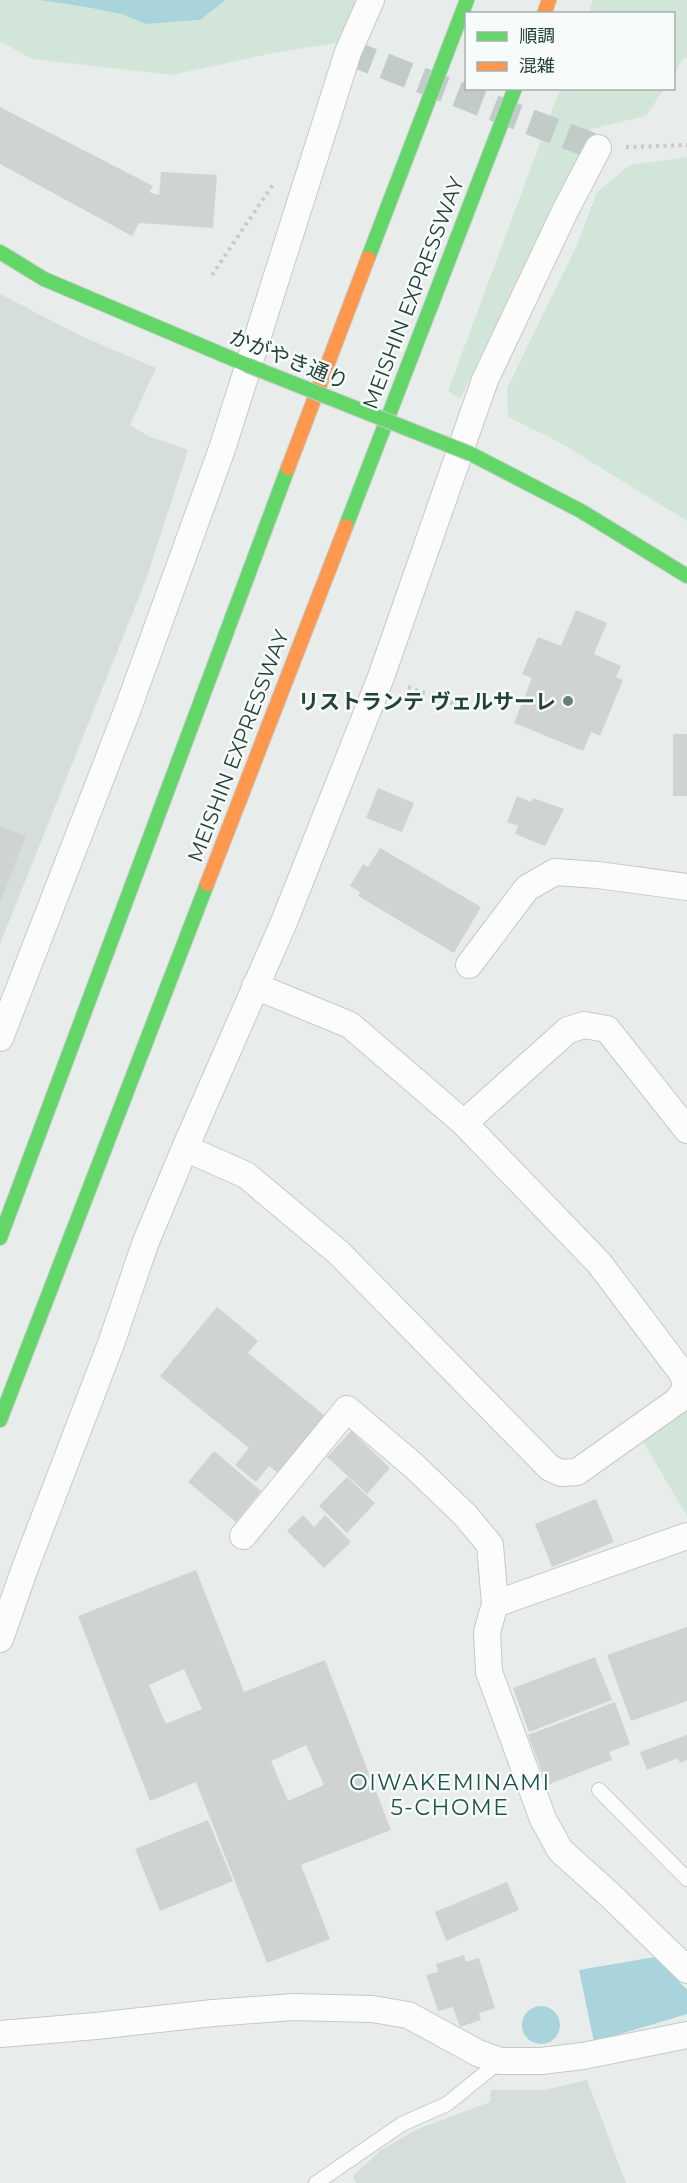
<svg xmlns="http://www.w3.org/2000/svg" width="687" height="2183" viewBox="0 0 687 2183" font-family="Montserrat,'Noto Sans JP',sans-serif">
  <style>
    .built { fill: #d6dedb }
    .green { fill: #d1e6d8 }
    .water { fill: #a9d4db }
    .building { fill: #cfd4d2; fill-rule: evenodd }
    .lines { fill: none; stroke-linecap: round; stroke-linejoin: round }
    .street-tunnel { stroke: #c1cbc8; stroke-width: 26; stroke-dasharray: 26 13; stroke-linecap: butt }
    .lane-casing { stroke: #c5cac8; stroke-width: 16 }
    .street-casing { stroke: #c5cac8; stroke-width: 28 }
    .fast-casing { stroke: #c3cbc8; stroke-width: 16 }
    .slow-casing { stroke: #c3cbc8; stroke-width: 16 }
    .path { stroke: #c3ccca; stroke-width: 4; stroke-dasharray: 3 4.5; stroke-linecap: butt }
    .lane { stroke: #fcfcfc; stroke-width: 14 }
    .street { stroke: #fcfcfc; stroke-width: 26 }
    .fast { stroke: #63d668; stroke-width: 14 }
    .slow { stroke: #ff974d; stroke-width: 14 }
    .fast-bridge-casing { stroke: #c3cbc8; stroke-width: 16; stroke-linecap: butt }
    .fast-bridge { stroke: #63d668; stroke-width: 14 }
    .poi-dot { fill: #697e78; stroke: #f7fbf9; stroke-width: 2 }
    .labels { text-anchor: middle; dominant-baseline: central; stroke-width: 5; stroke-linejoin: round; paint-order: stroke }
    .street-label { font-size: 21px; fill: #24423a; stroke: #f7fbf9 }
    .poi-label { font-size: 21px; font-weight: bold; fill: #24423a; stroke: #f7fbf9; text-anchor: end }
    .neighbourhood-label { font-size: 22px; letter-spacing: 1.5px; fill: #1f5548; stroke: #f7fbf9 }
  </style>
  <rect width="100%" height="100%" fill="#e8edeb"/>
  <path class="built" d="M0,294L81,336L156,368L130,425L148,436L188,450L147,577L0,944Z
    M587,2080L626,2183H356L353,2176L382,2149L418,2129L490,2102L491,2090H545Z"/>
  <path class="green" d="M0,0H39L86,7L121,14L146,24L200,20L226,0H362L342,42L268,54L172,75L32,59L0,41Z
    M593,0H687V58L683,59L674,73V14L588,13Z
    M560,89H664L646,116L591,129L460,399L448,391Z
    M687,157V521L559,442L508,417L507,388L577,245L597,192L630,165Z
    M687,1401V1516L641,1438Z"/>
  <path class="water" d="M39,0H226L200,20L146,24L121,14L86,7Z
    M655,1957L687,1990V2014L594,2042L579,1970Z
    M522 2025a19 19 0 1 1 38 0a19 19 0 1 1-38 0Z"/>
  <path class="building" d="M0,107L153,186L149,192L159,195L161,172L217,175L213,228L139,223L132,236L0,164Z
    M576,610L607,623L594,654L621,666L616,677L623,680L600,736L591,732L583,751L514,723L532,678L522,674L538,637L561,646Z
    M673,734H687V796H673Z
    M378,788L414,803L402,832L366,818Z
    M517,796L531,802L533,798L564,809L545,846L515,834L518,826L507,822Z
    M0,826L26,836L0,903Z
    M380,848L481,907L454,953L358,896L360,892L350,886L363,864L368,867Z
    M217,1307L258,1341L248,1353L329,1419L282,1476L269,1466L256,1482L235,1465L249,1448L160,1376Z
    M351,1431L390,1468L367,1494L327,1457Z
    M214,1451L261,1491L236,1522L188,1482Z
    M347,1477L375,1503L347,1533L319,1506Z
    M596,1499L614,1542L552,1567L535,1524Z
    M303,1515L314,1527L325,1515L351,1542L324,1568L287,1531Z
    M196,1570L244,1692L325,1660L391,1830L301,1865L330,1939L267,1963L196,1782L150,1801L78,1616ZM184,1669L202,1709L166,1724L149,1685ZM306,1745L324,1785L288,1801L271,1761Z
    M687,1627V1701L631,1721L607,1655Z
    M595,1657L612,1700L529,1732L513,1688Z
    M615,1702L630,1744L609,1752L612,1760L547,1785L528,1735Z
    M687,1735V1760L680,1763L678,1758L647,1770L640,1752Z
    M208,1820L233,1881L160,1911L135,1849Z
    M507,1882L519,1910L446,1941L435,1912Z
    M464,1955L466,1962L479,1958L495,2008L479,2013L481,2020L460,2027L453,2007L438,2011L426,1975L438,1972L436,1964Z"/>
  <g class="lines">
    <path class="street-tunnel" d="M348,52L598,148"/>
    <defs>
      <path id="lane" d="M599,1790L687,1879
        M316,2183L402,2124L447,2104L500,2061"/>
      <path id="street" d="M469,965L527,888L555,872L598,875L687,887
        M0,1038L127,711L222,449L348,52L371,0
        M464,1123L568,1030L584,1025L607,1029L687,1130
        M185,1148L246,1175L339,1253L550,1468L561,1473L577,1472L677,1401L687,1387L682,1373L599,1263L464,1123L350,1025L255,986
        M243,1536L347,1409L414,1466L465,1515L490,1545L495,1604L487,1632L489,1672L543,1819L560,1850L611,1896L687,1970
        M495,1604L687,1536
        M0,1639L25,1568L112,1341L145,1244L185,1148L284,922L381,677L485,380L565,211L598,148
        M0,2034L96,2026L213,2013L293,2007L372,2009L408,2015L478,2053L500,2061H541L583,2056L687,2035"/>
      <path id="fast" d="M0,252L44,279L247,365
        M368,258L467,0
        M471,454L581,511L687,576
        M346,526L515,88
        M0,1238L288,468
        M0,1420L207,884"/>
      <path id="slow" d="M544,14L549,0
        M288,468L368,258
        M207,884L346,526"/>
    </defs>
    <use href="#lane" class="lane-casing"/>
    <use href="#street" class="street-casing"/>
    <use href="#fast" class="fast-casing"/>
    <use href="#slow" class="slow-casing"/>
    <path class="path" d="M626,147L687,145
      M212,275L274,183
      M408,687L466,708"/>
    <use href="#lane" class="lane"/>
    <use href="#street" class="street"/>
    <use href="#fast" class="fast"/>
    <use href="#slow" class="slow"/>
    <defs>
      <path id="fast-bridge" d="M247,365L471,454"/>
    </defs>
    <use href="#fast-bridge" class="fast-bridge-casing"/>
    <use href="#fast-bridge" class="fast-bridge"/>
  </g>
  <circle class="poi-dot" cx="568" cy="701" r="6"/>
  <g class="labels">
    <g class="street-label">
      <text transform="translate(413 293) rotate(-69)">MEISHIN EXPRESSWAY</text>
      <text transform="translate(289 359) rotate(22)">かがやき通り</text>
      <text transform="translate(238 746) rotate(-69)">MEISHIN EXPRESSWAY</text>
    </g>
    <g class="poi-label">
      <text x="556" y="701">リストランテ ヴェルサーレ</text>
    </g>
    <g class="neighbourhood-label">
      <text x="450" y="1782">OIWAKEMINAMI<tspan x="450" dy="25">5-CHOME</tspan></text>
    </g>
  </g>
  <rect x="465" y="12" width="210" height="78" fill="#f7fbf9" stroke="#a3b1ad" stroke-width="1.5"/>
  <rect x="477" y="32" width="30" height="9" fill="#63d668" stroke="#a3b1ad" stroke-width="1.5"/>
  <text x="519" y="42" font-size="18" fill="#24423a">順調</text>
  <rect x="477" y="62" width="30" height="9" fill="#ff974d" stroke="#a3b1ad" stroke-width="1.5"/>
  <text x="519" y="72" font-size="18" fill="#24423a">混雑</text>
</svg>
